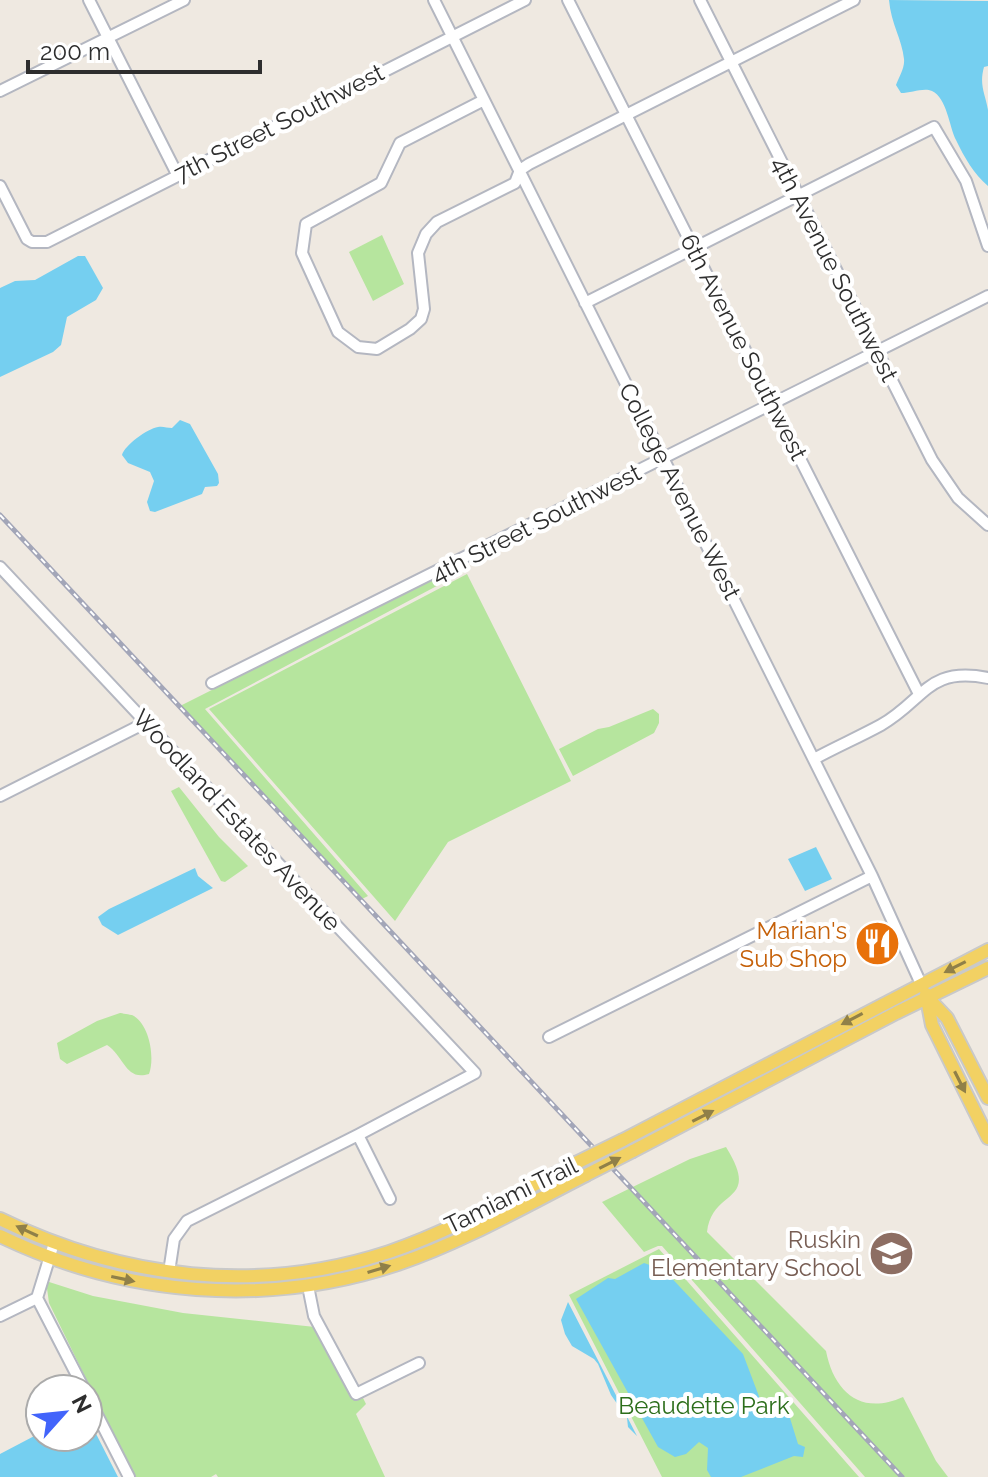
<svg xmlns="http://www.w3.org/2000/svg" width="988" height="1477" viewBox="0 0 988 1477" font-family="Raleway,sans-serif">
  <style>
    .green { fill: #b6e59e }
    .water { fill: #75cff0 }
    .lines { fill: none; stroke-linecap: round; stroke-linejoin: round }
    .minor-casing { stroke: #b4b7c1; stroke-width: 14 }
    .major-casing { stroke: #c9c9c9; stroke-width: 16 }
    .minor { stroke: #fff; stroke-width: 10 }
    .major { stroke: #f2d163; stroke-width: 12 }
    .rail-casing { stroke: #a3a6b8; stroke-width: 5 }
    .rail { stroke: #fff; stroke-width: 2; stroke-dasharray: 6; stroke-linecap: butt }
    .major-bridge-casing { stroke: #c9c9c9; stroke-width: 16; stroke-linecap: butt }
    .major-bridge { stroke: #f2d163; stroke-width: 12 }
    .oneway { fill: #908048 }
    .labels { text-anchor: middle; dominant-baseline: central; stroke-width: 8; stroke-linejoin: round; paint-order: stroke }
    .street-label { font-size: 24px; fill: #2e2e2e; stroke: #fff }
    .food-label { font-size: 24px; fill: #c56008; stroke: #fff; text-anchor: end }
    .education-label { font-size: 24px; fill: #785e54; stroke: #fff; text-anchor: end }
    .park-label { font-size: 24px; fill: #2c6e1b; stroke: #fff }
  </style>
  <rect width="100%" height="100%" fill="#efe9e1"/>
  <path class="green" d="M382,235L404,284L373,301L349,252Z
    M462,564L465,571L205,709L368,896L362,899L180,706Z
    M467,574L571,781L448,842L395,921L209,709Z
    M653,709L659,714V723L654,733L573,776L559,749L598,729L609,727Z
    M179,787L219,837L248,866L225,882L221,881L171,791Z
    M120,1013C121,1013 131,1015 132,1015C150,1024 155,1058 149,1074C125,1081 125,1057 107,1045L67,1064L60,1059L57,1043L97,1021Z
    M726,1147C762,1205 712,1187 707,1232L826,1351C834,1392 861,1416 903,1397L936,1461L948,1477H865L662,1246H658L644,1252L602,1202L690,1159Z
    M659,1249L859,1477H662L569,1295Z
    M46,1281L93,1296L183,1313L315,1327L354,1399L362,1396L366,1404L356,1414L385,1477H218L216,1474L211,1477H134L49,1303Z"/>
  <path class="water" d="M889,0L988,1V66L984,67C979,85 985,93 988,110C988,133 988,162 988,186C974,174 964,157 956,140C949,126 947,98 932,91C924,87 911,93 901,93L896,85C899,77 905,68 904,59C902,39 891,24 889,0Z
    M78,256H85L103,288L96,300L67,317L61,345L53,352L0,377V288L15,281L35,280Z
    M180,420L190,424L218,474L219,483L217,486L205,487L202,494L155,512L150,511L147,502L154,481L150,472L128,463L122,455C125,445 147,429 158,427C163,426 167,428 172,428Z
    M816,847L832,879L805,891L788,859Z
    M195,868L198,876L213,888L118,935L102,925L98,917L109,909Z
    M644,1263L664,1270L743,1354L760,1399L765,1404L789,1415L798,1444L805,1447L803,1457L794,1456L741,1477H711L707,1470L708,1448L699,1442L686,1454L675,1457L658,1447L576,1299L608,1278L615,1279Z
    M568,1302L637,1436L628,1427L627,1418L611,1395L598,1364L594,1359L572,1346L565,1334L561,1320Z
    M88,1418L118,1477H0V1454L40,1433V1437H88Z"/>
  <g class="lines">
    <defs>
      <path id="minor" d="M89,0L177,174
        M434,0L872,876L921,984
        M568,0L919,694
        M700,0L932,460L958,498L988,525
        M0,91L184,0
        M484,100L400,143L381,183L306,224L302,253L338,332L358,347L377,349L410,329L421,319L424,309L418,253L426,234L437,222L515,183L520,170L529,164L854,0
        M0,186L27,239L32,242H47L525,0
        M585,303L934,127L966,181L988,246
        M0,567L475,1073L358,1135L187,1221L174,1239L169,1272
        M212,683L988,296
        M814,759C836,747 859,737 881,725C925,700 927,666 988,678
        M0,796L145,723
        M549,1037L872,876
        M358,1135L390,1199
        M54,1243L37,1298L84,1389
        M308,1286L314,1316L356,1394L419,1363
        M0,1316L37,1298
        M88,1397L129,1477"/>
      <path id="major" d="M926,994L932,1025L988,1138
        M928,998L947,1018L988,1098
        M623,1140L988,950
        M633,1151L896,1013L988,968
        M0,1219C123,1279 258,1295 389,1252C454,1230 515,1194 576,1163
        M0,1236C124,1296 267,1308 398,1264C463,1242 525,1206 586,1175"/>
    </defs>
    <use href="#minor" class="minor-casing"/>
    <use href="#major" class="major-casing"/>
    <use href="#minor" class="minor"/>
    <use href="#major" class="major"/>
    <defs>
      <path id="rail" d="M0,515L902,1477"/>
    </defs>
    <use href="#rail" class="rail-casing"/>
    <use href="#rail" class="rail"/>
    <defs>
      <path id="major-bridge" d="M576,1163L623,1140
        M586,1175L633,1151"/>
    </defs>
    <use href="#major-bridge" class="major-bridge-casing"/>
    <use href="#major-bridge" class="major-bridge"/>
  </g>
  <defs><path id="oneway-solid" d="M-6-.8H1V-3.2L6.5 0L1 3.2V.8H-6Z" transform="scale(2)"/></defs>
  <g class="oneway">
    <use href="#oneway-solid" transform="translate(955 967) rotate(153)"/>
    <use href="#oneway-solid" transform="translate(852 1019) rotate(152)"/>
    <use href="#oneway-solid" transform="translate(960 1082) rotate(63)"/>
    <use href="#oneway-solid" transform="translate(703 1116) rotate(-27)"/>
    <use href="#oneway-solid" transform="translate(610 1163) rotate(-27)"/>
    <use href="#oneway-solid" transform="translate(27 1231) rotate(-155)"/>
    <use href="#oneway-solid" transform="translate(379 1269) rotate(-17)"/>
    <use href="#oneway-solid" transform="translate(123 1279) rotate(12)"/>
  </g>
  <defs>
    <symbol id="restaurant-disc" viewBox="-11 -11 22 22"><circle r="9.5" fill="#e8710a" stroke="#fff"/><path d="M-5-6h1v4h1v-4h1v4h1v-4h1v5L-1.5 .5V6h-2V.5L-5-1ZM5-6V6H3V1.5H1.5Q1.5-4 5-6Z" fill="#fff"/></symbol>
    <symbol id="school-disc" viewBox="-11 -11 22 22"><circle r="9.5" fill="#8d6e63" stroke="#fff"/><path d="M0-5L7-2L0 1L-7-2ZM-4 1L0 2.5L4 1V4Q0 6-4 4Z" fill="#fff"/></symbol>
  </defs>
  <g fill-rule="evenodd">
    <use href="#restaurant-disc" x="852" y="918" width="51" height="51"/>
    <use href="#school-disc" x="866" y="1228" width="51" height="51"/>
  </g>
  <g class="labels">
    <g class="street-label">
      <text transform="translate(279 123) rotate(-27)">7th Street Southwest</text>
      <text transform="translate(835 269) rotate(63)">4th Avenue Southwest</text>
      <text transform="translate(744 347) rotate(63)">6th Avenue Southwest</text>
      <text transform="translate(680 491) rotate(63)">College Avenue West</text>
      <text transform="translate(536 523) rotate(-27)">4th Street Southwest</text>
      <text transform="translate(237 820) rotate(47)">Woodland Estates Avenue</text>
      <text transform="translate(511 1195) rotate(-26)">Tamiami Trail</text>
    </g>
    <g class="food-label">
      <text x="847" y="930">Marian's<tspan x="847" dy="28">Sub Shop</tspan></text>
    </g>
    <g class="education-label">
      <text x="861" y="1239">Ruskin<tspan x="861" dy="28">Elementary School</tspan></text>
    </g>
    <g class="park-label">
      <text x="704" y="1405">Beaudette Park</text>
    </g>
  </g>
  <g transform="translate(64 1413) rotate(63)"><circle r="38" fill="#ffffff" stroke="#ababab" stroke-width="2"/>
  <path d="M0-6L14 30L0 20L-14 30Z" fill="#4264fb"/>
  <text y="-12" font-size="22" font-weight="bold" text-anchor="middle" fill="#2e2e2e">N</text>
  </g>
  <path d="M28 60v12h232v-12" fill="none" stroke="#2e2e2e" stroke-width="4"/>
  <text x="40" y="60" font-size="24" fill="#2e2e2e" stroke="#ffffff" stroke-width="6" paint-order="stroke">200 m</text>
</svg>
